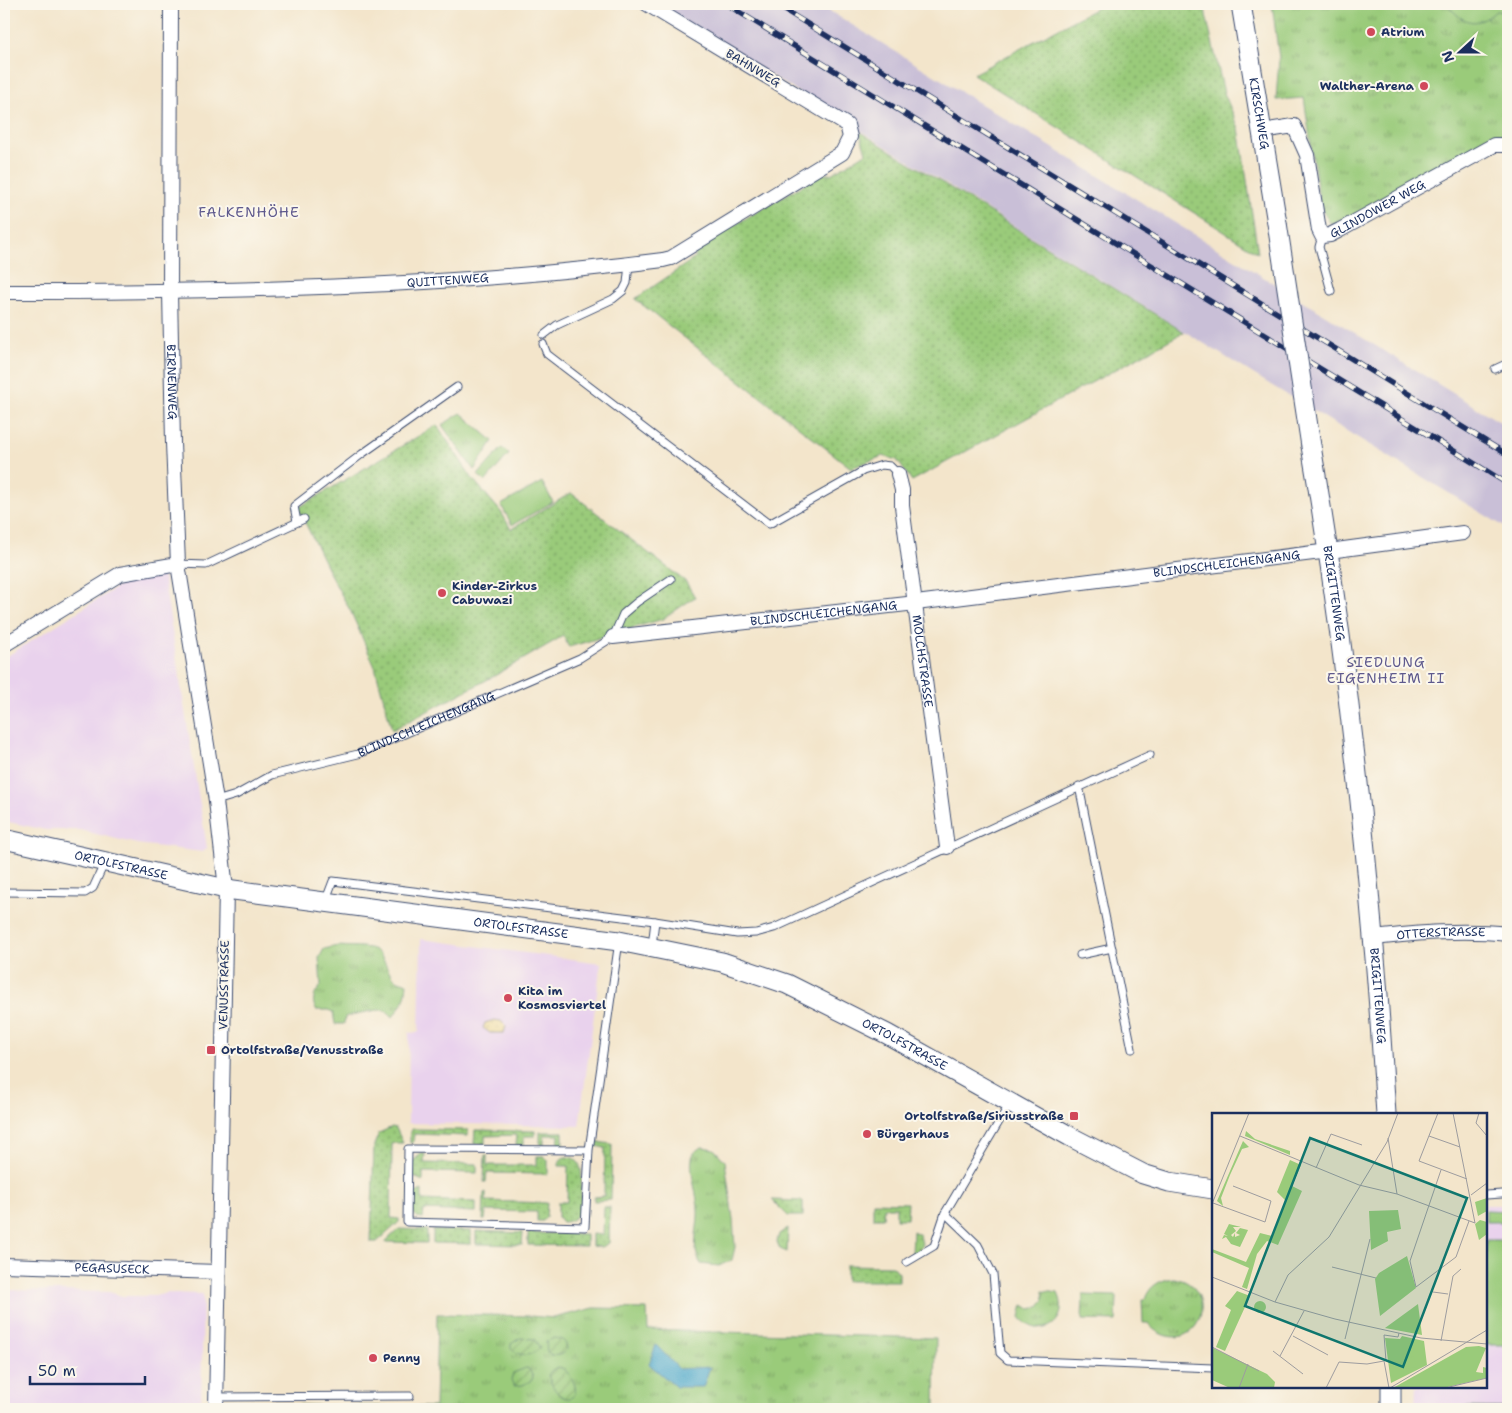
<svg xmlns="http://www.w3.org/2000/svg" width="1512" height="1413" viewBox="0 0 1512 1413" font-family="'Shantell Sans',sans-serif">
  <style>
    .built { fill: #e9d2ed }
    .railway { fill: #c9bfd7 }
    .grass { fill: url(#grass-dots); stroke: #5a7d6c }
    .sand { fill: url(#sand-dots); stroke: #84847e }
    .park { fill: url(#park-tufts); stroke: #5a7d6c }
    .garden { fill: url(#garden-furrows); stroke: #5a7d6c }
    .pitch { fill: #9acb7a; stroke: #5a7d6c }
    .water { fill: #4ca7ca; stroke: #346b94 }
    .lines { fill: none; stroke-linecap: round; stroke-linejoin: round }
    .lane-casing { stroke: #3b4a6e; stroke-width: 9 }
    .street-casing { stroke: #3b4a6e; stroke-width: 16 }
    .secondary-casing { stroke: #3b4a6e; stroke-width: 21 }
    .lane { stroke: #fff; stroke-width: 7 }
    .street { stroke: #fff; stroke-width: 14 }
    .secondary { stroke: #fff; stroke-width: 19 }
    .rail-casing { stroke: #1b2f5e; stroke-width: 5.5 }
    .rail { stroke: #fbf7ec; stroke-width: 4; stroke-dasharray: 11; stroke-linecap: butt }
    .secondary-bridge-casing { stroke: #3b4a6e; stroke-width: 21; stroke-linecap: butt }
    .secondary-bridge { stroke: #fff; stroke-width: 19 }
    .poi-dot { fill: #d1495b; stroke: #fbf7ec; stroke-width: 2 }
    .labels { text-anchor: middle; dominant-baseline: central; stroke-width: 4; stroke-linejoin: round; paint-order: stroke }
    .poi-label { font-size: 12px; font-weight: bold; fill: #1b2f5e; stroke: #fbf7ec; text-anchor: start }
    .street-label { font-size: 12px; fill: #1b2f5e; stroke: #fbf7ec }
    .neighbourhood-label { font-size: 14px; letter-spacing: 1px; fill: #5e598d; stroke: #fbf7ec }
    .inset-road { fill: none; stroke: #9d9c9f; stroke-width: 1 }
    .view { fill: #0f766e; fill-opacity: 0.15; stroke: #0f766e; stroke-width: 2.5 }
    .inset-edge { fill: none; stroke: #1b2f5e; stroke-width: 2.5 }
  </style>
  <defs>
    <pattern id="grass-dots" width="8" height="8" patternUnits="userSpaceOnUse" patternTransform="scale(1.25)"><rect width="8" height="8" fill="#9acb7a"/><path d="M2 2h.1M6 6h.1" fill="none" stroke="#7da567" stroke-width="1.8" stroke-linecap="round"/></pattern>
    <pattern id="sand-dots" width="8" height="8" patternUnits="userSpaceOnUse" patternTransform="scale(1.25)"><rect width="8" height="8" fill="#eeda9e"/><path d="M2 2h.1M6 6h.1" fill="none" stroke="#ccbb8a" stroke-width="1.8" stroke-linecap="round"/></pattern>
    <pattern id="park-tufts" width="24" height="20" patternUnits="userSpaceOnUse" patternTransform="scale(1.25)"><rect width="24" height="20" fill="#9acb7a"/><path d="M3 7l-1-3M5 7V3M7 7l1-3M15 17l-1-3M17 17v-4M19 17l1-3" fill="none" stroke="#7da567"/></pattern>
    <pattern id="garden-furrows" width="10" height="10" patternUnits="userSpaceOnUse" patternTransform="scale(1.25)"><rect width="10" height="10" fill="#9acb7a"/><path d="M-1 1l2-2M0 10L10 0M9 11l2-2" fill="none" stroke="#7da567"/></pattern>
  </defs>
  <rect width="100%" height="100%" fill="#fbf7ec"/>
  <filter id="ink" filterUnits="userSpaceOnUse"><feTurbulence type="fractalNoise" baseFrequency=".02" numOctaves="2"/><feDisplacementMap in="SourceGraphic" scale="10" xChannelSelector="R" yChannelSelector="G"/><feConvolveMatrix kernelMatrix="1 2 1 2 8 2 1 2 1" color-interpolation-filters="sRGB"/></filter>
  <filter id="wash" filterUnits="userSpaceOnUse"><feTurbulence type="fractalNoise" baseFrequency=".0096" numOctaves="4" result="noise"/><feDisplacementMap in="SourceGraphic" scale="20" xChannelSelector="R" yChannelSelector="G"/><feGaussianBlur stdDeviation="1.12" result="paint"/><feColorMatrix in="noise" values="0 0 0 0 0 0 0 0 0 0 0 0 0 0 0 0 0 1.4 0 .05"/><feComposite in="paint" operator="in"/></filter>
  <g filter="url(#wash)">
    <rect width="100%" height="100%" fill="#f3e5cb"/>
    <path class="built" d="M155,574L163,575L207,848L203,852L137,844L80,830H46L4,821V658L122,584L143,575Z
      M421,939L601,963L579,1126L408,1123L409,1033L419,1032Z
      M1486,1205H1508V1408L1415,1406L1416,1387H1486Z
      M4,1290L109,1292L122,1296H155L167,1293L203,1294L201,1409H4Z"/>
    <path class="railway" d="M656,4H818L1508,427V529L1271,385Z"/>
    <path class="grass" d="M1104,4H1205L1206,15L1224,93L1239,128L1258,253L973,74Z
      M860,132L1184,332L912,481L897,460L883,456L851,468L635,299L695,258V248L822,174H831L866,153Z
      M437,425L472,478L501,512L511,529L571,493L686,582L695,597L663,619L569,647L563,636L496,675L392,730L375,667L351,612L330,574L298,508Z
      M392,1127L396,1128L403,1143H392L391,1218L399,1219V1222L377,1242H371L374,1145L379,1133Z
      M413,1129L468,1130V1136L414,1134L413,1143H410V1131Z
      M475,1130L535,1131V1136H524V1145H516L517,1135L485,1136V1144H474Z
      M540,1132H563V1146H558L559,1135H544V1145H540Z
      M596,1142L612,1144L611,1200L594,1201V1197L604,1196L605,1148L596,1146Z
      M421,1154H425L424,1163L477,1164V1173L423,1172V1181L412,1176L413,1161Z
      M485,1155H487V1165H537V1156H544L548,1160V1174L487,1173L486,1182H484Z
      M565,1157C584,1156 582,1176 581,1190C581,1197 582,1207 578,1213C575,1219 569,1222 562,1222L558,1217V1202H567L568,1166H559C559,1161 560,1159 565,1157Z
      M422,1190V1200L476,1202V1212L424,1210L423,1219C410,1217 412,1206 411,1195Z
      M486,1192V1201L547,1203L546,1217L543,1221H537V1212L486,1211L485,1220H483L484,1193Z
      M772,1200L803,1201V1216H788Z
      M873,1202L908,1203L907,1219H896V1207H884L883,1218H873Z
      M604,1207H610L609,1243L602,1247L592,1246V1234L603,1235Z
      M788,1228L787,1252L780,1249L777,1242L779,1234Z
      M399,1229L427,1230V1243L385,1242Z
      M433,1230L471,1231V1244L433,1243Z
      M476,1231L523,1233L522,1245L476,1244Z
      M913,1231L920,1235L922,1244L918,1252L912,1255Z
      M528,1233L586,1234V1246L528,1245Z
      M846,1265L893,1266L899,1273V1281H846Z"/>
    <path class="sand" d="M494,1020L501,1021L506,1026L504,1033H490L483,1028L485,1023Z"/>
    <path class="park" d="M1272,4H1508V132L1493,144L1344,222L1330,223L1320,206L1304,98L1276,100L1279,58Z
      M461,413L493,441L474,470L442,425Z
      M338,946C347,947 366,946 373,949C389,958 386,982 407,983L405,999L393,1017C390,1014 388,1011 383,1010C378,1009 350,1015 345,1017L344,1024H335L333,1012L328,1010H316C311,1000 314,994 321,986L319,958L324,949Z
      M702,1147L714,1149L725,1161L733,1219L735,1247L732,1260L719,1266L701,1264C690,1247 699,1229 698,1210C698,1195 689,1173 692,1158C693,1153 697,1149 702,1147Z
      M1174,1278C1217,1285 1205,1345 1167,1336C1159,1334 1152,1329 1148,1323H1143L1142,1299H1145C1150,1285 1160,1280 1174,1278Z
      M1043,1291L1058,1293C1072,1322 1039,1342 1020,1317L1023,1305L1031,1309L1039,1307L1044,1300Z
      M1083,1295L1117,1296L1116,1321L1082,1320Z
      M594,1308L647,1309L648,1330L936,1338L935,1409H239V1404L435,1407L437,1314L530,1316L554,1318Z
      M1415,1406L1508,1408V1409H1415Z"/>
    <path class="garden" d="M520,1338L534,1339L540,1348C531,1357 521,1357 511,1349V1344Z
      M554,1338C561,1339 566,1340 567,1349C562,1356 553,1358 547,1352L546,1342Z
      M557,1367C563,1368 566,1370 570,1376C587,1399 560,1412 548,1375L552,1370Z
      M526,1368L529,1369L533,1377L532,1380L523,1385L514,1386L511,1380L513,1373Z"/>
    <path class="pitch" d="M1447,4H1508V22L1499,11H1496C1476,29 1462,23 1447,4Z
      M502,448L509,454L485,482L478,475Z
      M542,482L553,502L512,525L501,505Z
      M1486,1210L1508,1211V1222H1486Z
      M1486,1240H1508V1345H1486Z"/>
    <path class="water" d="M656,1345L679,1369L710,1367L703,1387H676L649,1364Z"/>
  </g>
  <g filter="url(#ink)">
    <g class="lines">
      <defs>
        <g id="lane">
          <path d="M1322,236L1319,247L1331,291"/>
          <path d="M544,335L557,325L613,299L623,291L627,283L629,264"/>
          <path d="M543,344L547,354L769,524L863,471L882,465L890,466L898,474"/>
          <path d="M1495,369L1508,363"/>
          <path d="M297,522L294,506L362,454L457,387"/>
          <path d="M178,564L206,565L304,519"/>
          <path d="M1079,786L1132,1049"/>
          <path id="s1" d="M216,801L236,795L272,775L358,754L580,658L613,637L623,614L637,602L671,579"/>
          <path d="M4,892L85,893L93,888L104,864"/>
          <path d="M325,902L333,881L655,921L737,934L756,933L774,928L1150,755"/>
          <path d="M652,946L655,921"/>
          <path d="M1080,955L1112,948"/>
          <path d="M589,1150L408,1149L407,1222L585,1227L589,1150L619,941"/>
          <path d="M1486,1195L1502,1194"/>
          <path d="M945,1213L978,1245L993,1274L1000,1353L1008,1360L1213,1368"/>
          <path d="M907,1262L934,1246L945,1213L1009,1105"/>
          <path d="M216,1397L410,1396"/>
        </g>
        <g id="street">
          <path id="s2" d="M171,4L170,292L173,443L178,564L216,801L226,889L216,1409"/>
          <path id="s3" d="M1262,131L1294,126L1307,155L1319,230L1322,236L1330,235L1340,230L1494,145H1508"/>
          <path id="s4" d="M4,292C224,292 444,288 663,260L671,258L842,153L850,137L847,125L647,4"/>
          <path id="s5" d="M898,474L902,490V506L947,847"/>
          <path id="s6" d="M613,637L916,603L1329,551L1463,533"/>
          <path d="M4,645L120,574L178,564"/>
          <path id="s7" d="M1373,938C1418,933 1463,929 1508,934"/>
          <path id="s8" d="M4,1265L218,1272"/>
        </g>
        <g id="secondary">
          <path id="s9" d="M1241,4L1277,223"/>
          <path id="s10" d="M1311,446C1339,609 1359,773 1373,937C1379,996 1382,1055 1386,1114"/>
          <path id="s11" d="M4,839L226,889L619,941L722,962L787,984L887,1034L1071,1137L1143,1174L1169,1182L1213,1189"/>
          <path d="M1391,1387V1409"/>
        </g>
      </defs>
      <use href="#lane" class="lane-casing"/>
      <use href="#street" class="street-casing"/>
      <use href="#secondary" class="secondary-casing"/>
      <use href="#lane" class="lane"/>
      <use href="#street" class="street"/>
      <use href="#secondary" class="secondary"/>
      <defs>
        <path id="rail" d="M726,4L1508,484
          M775,4L1508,455"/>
      </defs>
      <use href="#rail" class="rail-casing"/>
      <use href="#rail" class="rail"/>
      <defs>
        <path id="secondary-bridge" d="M1277,223L1311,446"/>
      </defs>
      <use href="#secondary-bridge" class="secondary-bridge-casing"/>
      <use href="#secondary-bridge" class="secondary-bridge"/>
    </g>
  </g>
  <g class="poi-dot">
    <circle cx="1371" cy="32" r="5"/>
    <circle cx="1424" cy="86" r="5"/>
    <circle cx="442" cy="593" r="5"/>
    <circle cx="508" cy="998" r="5"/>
    <rect x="206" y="1045" width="10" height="10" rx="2.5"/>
    <rect x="1069" y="1111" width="10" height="10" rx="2.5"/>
    <circle cx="867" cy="1134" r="5"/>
    <circle cx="373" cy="1358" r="5"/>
  </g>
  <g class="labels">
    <g class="poi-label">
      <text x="1381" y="32">Atrium</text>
      <text x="1414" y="86" text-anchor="end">Walther-Arena</text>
      <text x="452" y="586">Kinder-Zirkus<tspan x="452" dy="14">Cabuwazi</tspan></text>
      <text x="518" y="991">Kita im<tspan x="518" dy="14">Kosmosviertel</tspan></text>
      <text x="221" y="1050">Ortolfstraße/Venusstraße</text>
      <text x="1064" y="1116" text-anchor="end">Ortolfstraße/Siriusstraße</text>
      <text x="877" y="1134">Bürgerhaus</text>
      <text x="383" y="1358">Penny</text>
    </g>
    <g class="street-label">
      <text transform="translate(753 68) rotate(31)">BAHNWEG</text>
      <text stroke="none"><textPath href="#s9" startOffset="111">KIRSCHWEG</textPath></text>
      <text stroke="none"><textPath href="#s3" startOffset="209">GLINDOWER WEG</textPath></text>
      <text stroke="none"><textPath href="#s4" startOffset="444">QUITTENWEG</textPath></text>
      <text stroke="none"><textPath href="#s2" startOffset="378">BIRNENWEG</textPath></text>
      <text stroke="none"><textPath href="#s6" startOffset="618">BLINDSCHLEICHENGANG</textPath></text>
      <text stroke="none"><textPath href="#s10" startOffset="149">BRIGITTENWEG</textPath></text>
      <text stroke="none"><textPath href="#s6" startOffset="212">BLINDSCHLEICHENGANG</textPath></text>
      <text stroke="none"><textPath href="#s5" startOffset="189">MOLCHSTRASSE</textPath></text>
      <text stroke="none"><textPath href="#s1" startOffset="225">BLINDSCHLEICHENGANG</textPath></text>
      <text stroke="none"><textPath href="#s11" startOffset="120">ORTOLFSTRASSE</textPath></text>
      <text stroke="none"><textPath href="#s11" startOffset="525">ORTOLFSTRASSE</textPath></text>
      <text stroke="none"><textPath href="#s7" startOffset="68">OTTERSTRASSE</textPath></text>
      <text transform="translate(224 985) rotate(-89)">VENUSSTRASSE</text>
      <text stroke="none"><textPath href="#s10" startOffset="554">BRIGITTENWEG</textPath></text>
      <text stroke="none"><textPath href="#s11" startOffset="930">ORTOLFSTRASSE</textPath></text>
      <text stroke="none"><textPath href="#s8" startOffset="108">PEGASUSECK</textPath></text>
    </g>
    <g class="neighbourhood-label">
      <text x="249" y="212">FALKENHÖHE</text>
      <text x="1386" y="662">SIEDLUNG<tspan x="1386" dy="16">EIGENHEIM II</tspan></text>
    </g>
  </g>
  <g transform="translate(1212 1113)">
    <rect width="275" height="275" fill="#f3e5cb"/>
    <path d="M34,18L43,26L78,38V42L33,23ZM31,28L37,34L30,36L18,62L9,85L11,93L5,88ZM186,97L189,116L175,119L176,128L159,137L157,98ZM17,111L29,114H21L24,118L19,122L21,124L23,120V124L28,122L24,120L28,115L36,117L28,134L19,131L14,124L10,126L12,122L16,123L12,121ZM195,143L204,175L168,203L163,166L167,160ZM206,191L210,222L173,215ZM267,233L274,235L264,259L271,260V254L275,255V265L231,275H181L254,234ZM1,235L55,261L63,269L62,275H18L0,267Z" fill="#9acb7a"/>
    <path d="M78,47L89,52L80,73L90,78L66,132L55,128L45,141L35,176L30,174L37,155L0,139V136L34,149L48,120L60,123L74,88L65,79ZM275,85V98L266,103L263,89ZM268,107L275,109V121L267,127L263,111ZM25,178L38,183L13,238L4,234L19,197L13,193ZM190,223L212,228L215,252L179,270L173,225L188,226Z" fill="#9acb7a"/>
    <path d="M42 194a6 6 0 1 1 12 0a6 6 0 1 1-12 0ZM202,243L204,254L187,257L190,248Z" fill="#9acb7a"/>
    <path class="inset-road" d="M226,0L207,48L255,66M267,0L264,10L275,23M28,23L147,72L185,81L263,110L241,0M217,23L248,34M176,25L185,81M104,55L119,21L150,32M229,57L198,148L204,174L244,144L257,108M259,82L275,70M1,90L53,109L59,88L21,73M0,91L37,0M120,154L164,165M0,164L63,189L123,206L209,225L275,231M221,179L236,181M63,189L76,162L117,124L175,29L186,0M81,223L116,242M133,226L158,126M229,228L241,163L249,156M0,234L47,258M61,238L91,261M68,243L92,198M174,248L172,222L186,224L187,220M27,275L36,251M114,275L127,249L155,251L172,248L177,275M178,275L275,217M233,275L275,265"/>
    <path class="view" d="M98,25L255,85L191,254L33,193Z"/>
    <rect width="275" height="275" class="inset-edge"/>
  </g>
  <rect width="1512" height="1413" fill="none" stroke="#fbf7ec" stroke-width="20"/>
  <g transform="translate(1460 52) rotate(249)" stroke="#fbf7ec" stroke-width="4" paint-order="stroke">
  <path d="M0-4L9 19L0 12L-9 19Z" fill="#1b2f5e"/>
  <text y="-8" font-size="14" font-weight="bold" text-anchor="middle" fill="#1b2f5e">N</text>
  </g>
  <path d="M30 1376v8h115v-8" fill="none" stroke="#1b2f5e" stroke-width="2.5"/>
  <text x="38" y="1376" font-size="15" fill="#1b2f5e" stroke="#fbf7ec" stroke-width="4" paint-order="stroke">50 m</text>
</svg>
